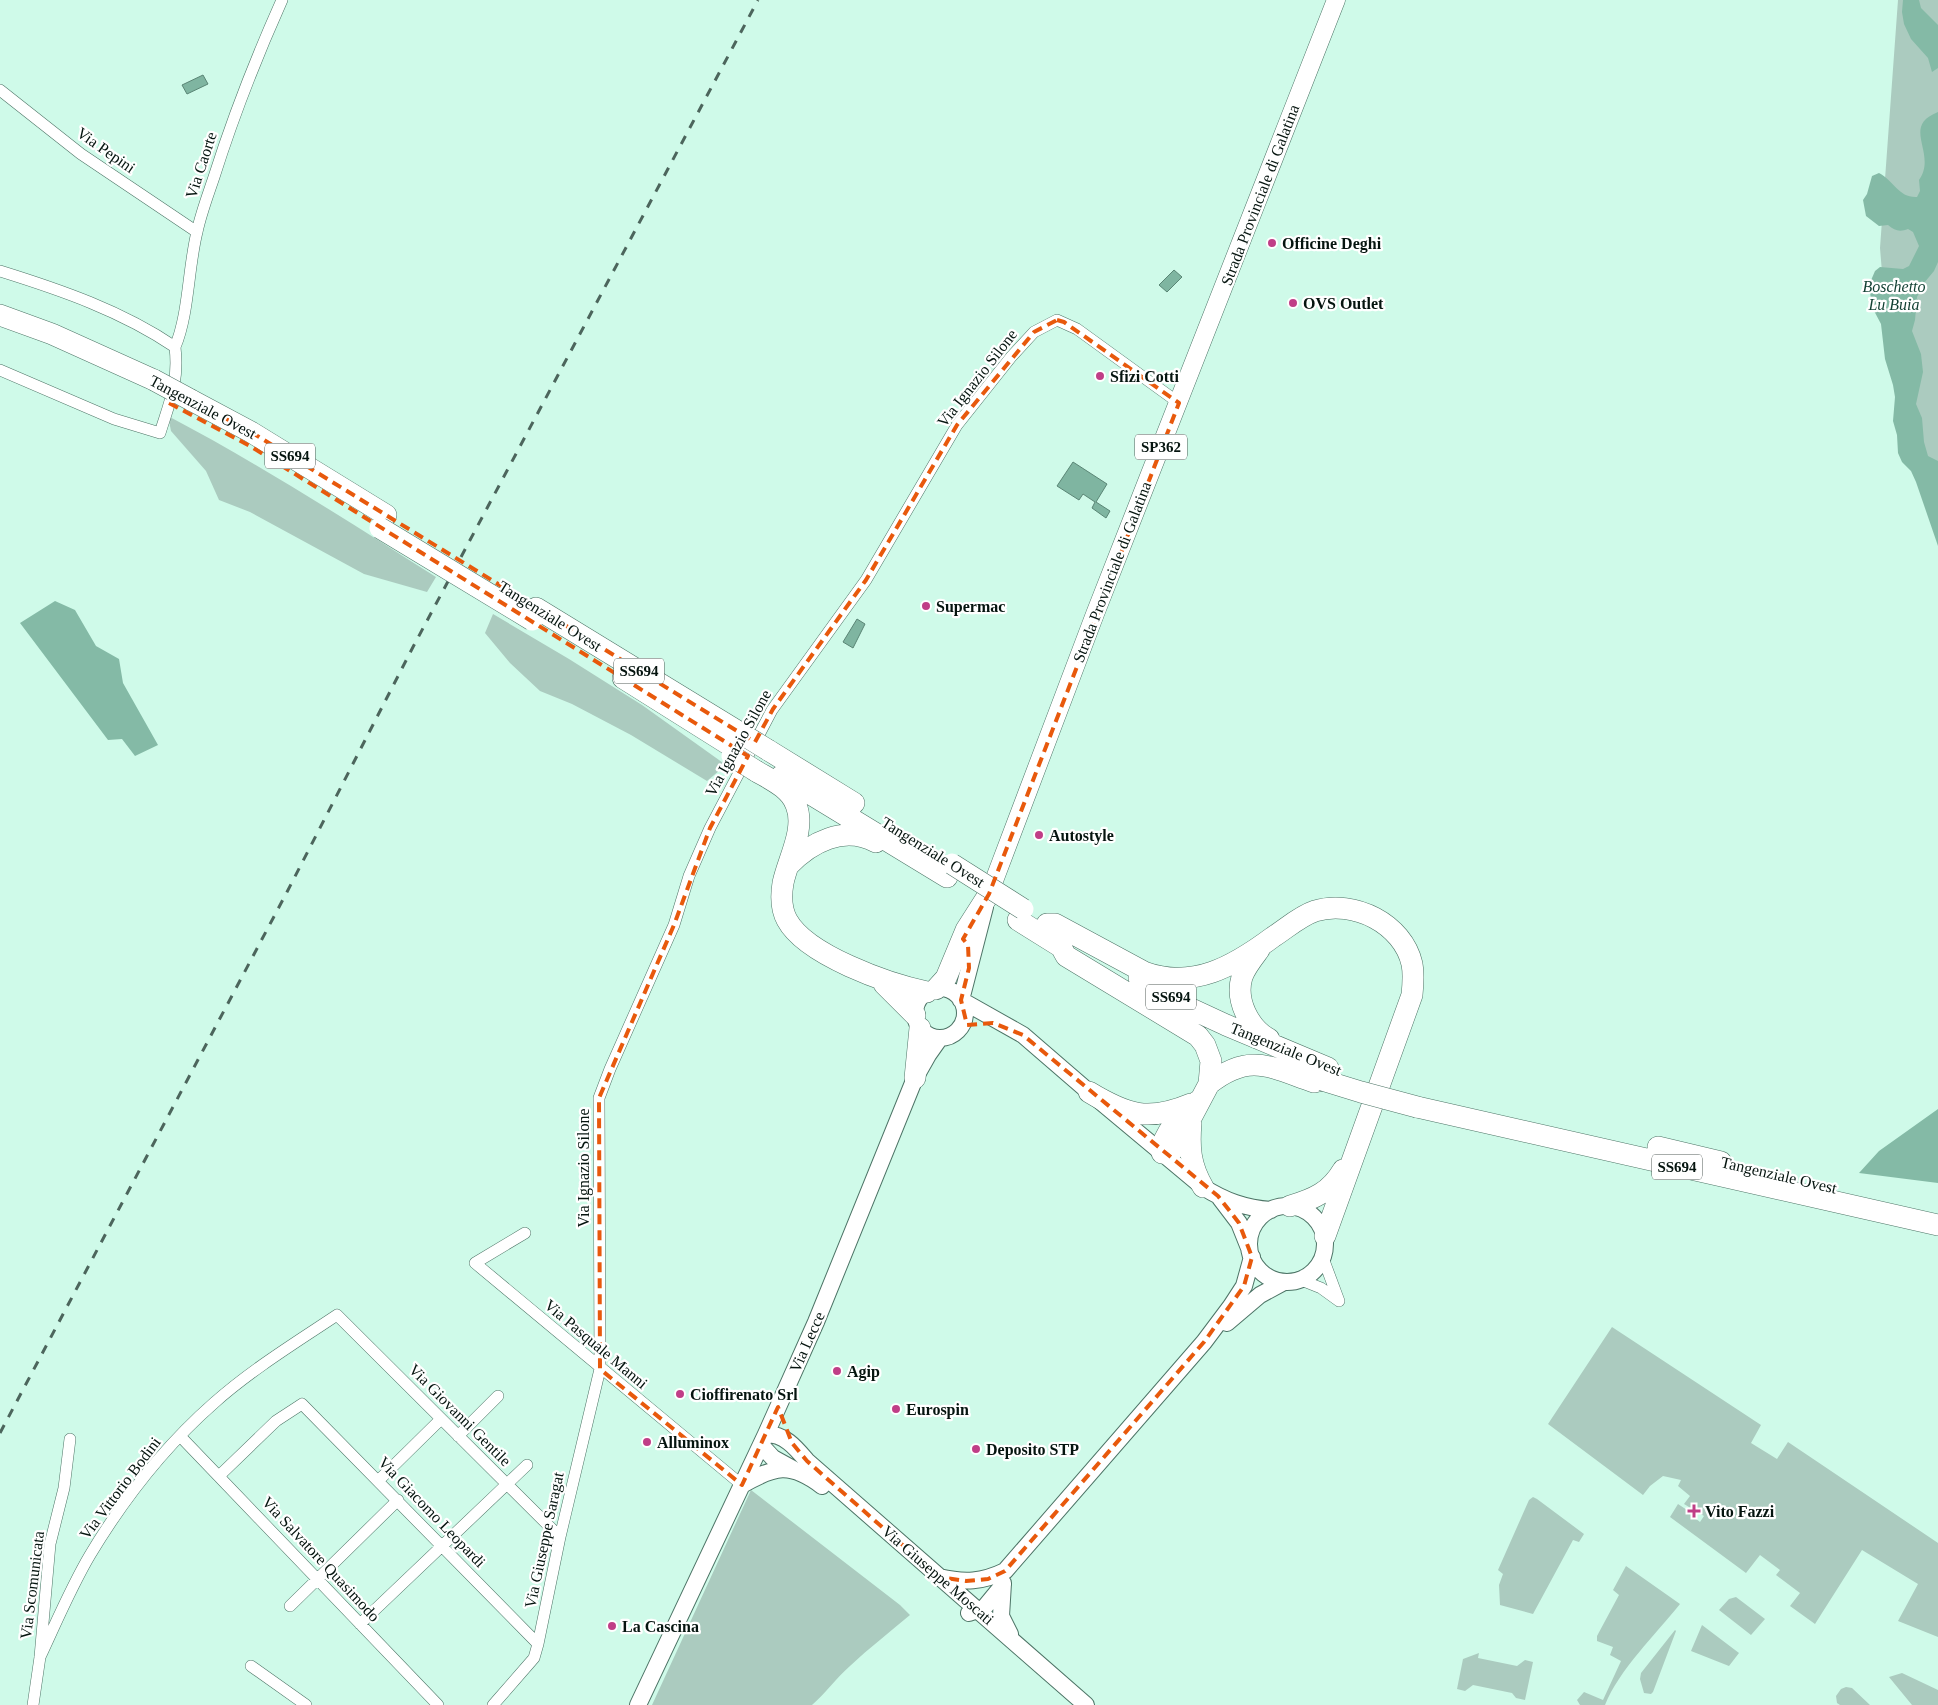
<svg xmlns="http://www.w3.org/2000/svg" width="1938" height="1705" viewBox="0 0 1938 1705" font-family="Georgia,serif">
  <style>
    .green { fill: #abcbbf }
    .forest { fill: #84baa6 }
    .water { fill: #7fb5a1; stroke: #5a8575 }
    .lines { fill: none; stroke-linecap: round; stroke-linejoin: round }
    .street-casing { stroke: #4d7466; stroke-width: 12 }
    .secondary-casing { stroke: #4d7466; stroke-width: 18 }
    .primary-casing { stroke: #4d7466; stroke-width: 19 }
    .highway-casing { stroke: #4d7466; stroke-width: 22 }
    .street { stroke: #fff; stroke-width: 11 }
    .secondary { stroke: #fff; stroke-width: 16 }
    .primary { stroke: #fff; stroke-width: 18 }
    .highway { stroke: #fff; stroke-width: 21 }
    .rail { stroke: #4c655c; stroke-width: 3; stroke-dasharray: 9 9; stroke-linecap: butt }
    .highway-bridge-casing { stroke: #4d7466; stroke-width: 22; stroke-linecap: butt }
    .highway-bridge { stroke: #fff; stroke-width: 21 }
    .marked { fill: none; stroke: #e8590c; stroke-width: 4; stroke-dasharray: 10 6; stroke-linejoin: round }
    .poi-dot { fill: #c03e87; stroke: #fff; stroke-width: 2 }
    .labels { text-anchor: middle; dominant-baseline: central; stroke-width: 4.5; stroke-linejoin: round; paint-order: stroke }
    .shield { fill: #fff; stroke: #505a57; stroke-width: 1 }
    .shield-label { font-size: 15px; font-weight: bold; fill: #05140f }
    .street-label { font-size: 16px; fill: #05140f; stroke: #fff }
    .poi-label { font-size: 16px; font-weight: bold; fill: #05140f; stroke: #fff; text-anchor: start }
    .park-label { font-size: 16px; font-style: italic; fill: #103f32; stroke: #fff }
  </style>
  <rect width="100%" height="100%" fill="#cffae9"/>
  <path class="green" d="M1898,0H1938V521L1887,333L1880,248Z
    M168,416C261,465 348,521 436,577L427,592L364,574L250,512L219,500L206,471L171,431Z
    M493,614L569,659L642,705L726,765L707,781L631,735L572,704L540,691L510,663L485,633Z
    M1612,1327L1761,1425L1751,1443L1777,1459L1788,1442L1938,1543V1637L1898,1621L1918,1584L1862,1550L1815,1624L1790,1606L1800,1593L1776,1575L1780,1570L1760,1555L1746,1573L1670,1517L1678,1504L1696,1516L1695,1518L1700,1522L1704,1516L1684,1504L1690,1496L1678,1486L1681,1480L1663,1476L1650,1486L1643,1495L1548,1424Z
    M751,1490L900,1605L910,1615C890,1632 869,1648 850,1666C836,1678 826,1693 812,1705H652Z
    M1533,1497L1537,1499L1584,1534L1579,1542L1573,1540L1533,1614L1500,1605L1499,1585L1503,1574L1498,1570L1529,1500Z
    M1626,1566L1680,1604C1656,1634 1619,1670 1605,1705H1580L1577,1700L1584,1692L1603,1700L1621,1661L1610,1655L1613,1647L1597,1641V1636L1619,1595L1613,1590Z
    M1736,1597L1765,1619L1751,1635L1719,1610L1729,1599Z
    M1702,1625L1739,1653L1729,1666L1691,1651Z
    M1675,1630L1676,1631L1653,1692L1651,1694L1644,1693L1640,1679L1641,1673Z
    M1479,1653L1478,1658L1517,1666L1525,1660L1533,1662L1525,1700L1516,1698L1512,1693L1473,1685L1465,1691L1457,1689L1463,1659Z
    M1902,1673L1938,1690V1705H1912L1889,1677Z
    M1846,1687L1852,1688L1870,1705H1840L1837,1703L1836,1696L1841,1689Z"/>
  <path class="forest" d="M1903,0H1919L1921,8L1938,25V68L1932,72L1928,58L1911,39L1904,24L1902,12Z
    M1938,112V262L1934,271L1924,283L1917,297L1915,320L1912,331L1921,354L1923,372L1916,404L1922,418L1924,442L1928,456L1938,461V546L1916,482L1911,471L1902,462L1898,453L1897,435L1893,421L1895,397L1893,385L1885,359L1881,324L1872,307L1869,285L1875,271L1880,267L1903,269L1909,266L1919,246L1913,232L1908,229C1900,232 1895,231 1888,225L1879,226L1866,216L1863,200L1867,194L1872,176L1879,173C1894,181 1899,198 1917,197L1920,191L1919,180C1938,153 1900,127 1938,112Z
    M55,601L75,610L96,646L119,659L123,683L158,745L135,756L122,739L108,740L20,623Z
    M1938,1109V1183L1859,1173L1879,1151Z"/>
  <path class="water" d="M203,75L208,84L187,94L182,85Z
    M1174,270L1182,277L1167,292L1159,285Z
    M1073,462L1107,484L1096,502L1110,511L1106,518L1092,508L1095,502L1083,494L1079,500L1057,486Z
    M857,619L865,624L853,648L843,642Z"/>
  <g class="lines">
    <defs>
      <path id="street" d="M0,90L81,154L197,232
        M0,271C61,290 122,311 175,347C179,382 170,401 160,433L114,419L0,370
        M175,347C189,314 188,268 197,232C201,213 208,195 214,177C233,117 256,58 282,0
        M525,1233L475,1263L742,1485
        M1323,1258L1339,1301
        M1301,1280L1321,1288L1339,1301
        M180,1436L438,1705
        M458,1436L498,1396
        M219,1476L276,1421L302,1404L538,1644
        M379,1480L441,1419
        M290,1606L398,1500
        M360,1624L527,1465
        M40,1657C56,1623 71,1587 90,1555C123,1500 165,1446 214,1403C251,1370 295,1343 337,1315L560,1537
        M251,1666L306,1705
        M33,1705L40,1657L50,1544L64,1488L70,1439
        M493,1705L534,1658L538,1644L560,1537L600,1369L599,1098L610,1069L674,925L689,876L710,828L772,710L866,580L957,425L1011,357L1034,332L1057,320L1077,329L1179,403"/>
      <path id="secondary" d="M985,907L961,1000L1023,1035L1089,1092L1203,1187C1225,1201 1245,1208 1271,1210
        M915 1013a25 25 0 1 1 50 0a25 25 0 1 1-50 0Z
        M1220,1198L1239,1223L1249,1248
        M1249 1244a38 38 0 1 1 76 0a38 38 0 1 1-76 0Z
        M1227,1323L1260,1295L1284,1282
        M766,1434C785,1434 796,1448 807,1461L1086,1705
        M761,1445L773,1458L793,1469
        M742,1485C775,1466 790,1462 822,1486
        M939,1577C965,1583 982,1582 1005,1571L1204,1342L1231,1306L1244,1286L1252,1257
        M1003,1583L1001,1616L1010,1634
        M969,1613L984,1608L1003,1585
        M638,1705L766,1434L816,1322L915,1078L928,1055L940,1038"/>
      <path id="primary" d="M989,894L1095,614L1336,0"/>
      <path id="highway" d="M0,315L52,334L154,380
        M191,400L251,432L386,515
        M536,608L742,734
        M623,678L736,749
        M768,750L854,803
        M756,771C771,780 790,788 796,805C806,829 788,859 783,883C781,895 781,909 787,920C806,955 888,984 927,992
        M781,776L947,877
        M788,866C811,842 844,825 876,842
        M1018,920L1058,945
        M1047,924H1055L1144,972C1193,990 1234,966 1273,937C1287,928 1300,916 1315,911C1354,899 1403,924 1412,964C1414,974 1413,985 1412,995L1325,1236
        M1061,947L1066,956L1198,1036L1205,1045L1211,1061L1209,1084L1175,1148L1169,1152L1162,1153C1161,1133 1183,1114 1198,1101
        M1259,950C1253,958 1245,968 1242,977C1235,1000 1249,1028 1269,1039
        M1139,978L1185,1006L1226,1025L1328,1068
        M884,984L915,1015
        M936,989L946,978L966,930L989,894
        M915,1078L920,1028
        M1209,1084C1250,1052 1270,1067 1314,1082L1322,1080
        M1089,1092C1127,1115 1148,1122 1191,1104
        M1417,1107L1938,1225
        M1191,1123C1189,1147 1190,1165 1203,1187
        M1658,1147L1721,1162
        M1290,1206C1314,1199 1330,1192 1343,1170"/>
    </defs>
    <use href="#street" class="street-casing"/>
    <use href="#secondary" class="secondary-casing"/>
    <use href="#primary" class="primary-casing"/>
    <use href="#highway" class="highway-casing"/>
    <use href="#street" class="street"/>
    <use href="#secondary" class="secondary"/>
    <use href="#primary" class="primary"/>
    <use href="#highway" class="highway"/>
    <path class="rail" d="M0,1433L287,892L413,647L758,0"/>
    <defs>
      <path id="highway-bridge" d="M154,380L191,400
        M380,528L532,620
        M742,734L768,750
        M732,756L756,771
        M952,864L1023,909
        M1322,1080L1361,1092L1417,1107"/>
    </defs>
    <use href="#highway-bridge" class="highway-bridge-casing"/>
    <use href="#highway-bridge" class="highway-bridge"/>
  </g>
  <path class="marked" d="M1057,320L1064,322L1179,403L989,894L963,939L968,945L969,968L961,1000L967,1025L993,1023L1023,1035L1218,1196L1239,1223L1252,1257L1244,1286L1204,1342L1005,1571L988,1579L966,1581L939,1577L807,1461L792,1443L778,1407L742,1485L600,1369L599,1098L674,925L710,828L748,756L250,446L169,403L173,390L251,432L755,742L773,709L866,580L957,425L1034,332Z"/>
  <g class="poi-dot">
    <circle cx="1272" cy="243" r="5"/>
    <circle cx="1293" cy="303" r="5"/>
    <circle cx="1100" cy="376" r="5"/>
    <circle cx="926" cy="606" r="5"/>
    <circle cx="1039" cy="835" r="5"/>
    <circle cx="837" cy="1371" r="5"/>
    <circle cx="680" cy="1394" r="5"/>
    <circle cx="896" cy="1409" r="5"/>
    <circle cx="647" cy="1442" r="5"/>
    <circle cx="976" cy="1449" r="5"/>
    <path d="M1691.5 1503.5h5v5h5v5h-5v5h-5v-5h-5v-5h5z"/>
    <circle cx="612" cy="1626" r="5"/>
  </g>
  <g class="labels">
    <g class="shield">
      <rect x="1135" y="434.5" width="52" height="25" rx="4"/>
      <rect x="265" y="443.5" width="50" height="25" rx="4"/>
      <rect x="614" y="658.5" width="50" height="25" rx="4"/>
      <rect x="1146" y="984.5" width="50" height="25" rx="4"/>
      <rect x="1652" y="1154.5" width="50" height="25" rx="4"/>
    </g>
    <g class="shield-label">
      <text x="1161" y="447">SP362</text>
      <text x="290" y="456">SS694</text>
      <text x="639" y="671">SS694</text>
      <text x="1171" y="997">SS694</text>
      <text x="1677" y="1167">SS694</text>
    </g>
    <g class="street-label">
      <text transform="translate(106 150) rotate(35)">Via Pepini</text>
      <text transform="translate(201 165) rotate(-72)">Via Caorte</text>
      <text transform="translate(1260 195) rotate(-69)">Strada Provinciale di Galatina</text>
      <text transform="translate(977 378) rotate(-52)">Via Ignazio Silone</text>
      <text transform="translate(203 407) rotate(28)">Tangenziale Ovest</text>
      <text transform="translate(1112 572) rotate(-69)">Strada Provinciale di Galatina</text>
      <text transform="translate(550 616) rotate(32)">Tangenziale Ovest</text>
      <text transform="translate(738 743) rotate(-61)">Via Ignazio Silone</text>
      <text transform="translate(933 852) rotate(32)">Tangenziale Ovest</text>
      <text transform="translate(1286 1049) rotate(22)">Tangenziale Ovest</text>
      <text transform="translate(583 1168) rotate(-90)">Via Ignazio Silone</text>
      <text transform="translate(1779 1175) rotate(13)">Tangenziale Ovest</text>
      <text transform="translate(807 1342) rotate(-66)">Via Lecce</text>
      <text transform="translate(596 1344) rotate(40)">Via Pasquale Manni</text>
      <text transform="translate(460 1415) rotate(45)">Via Giovanni Gentile</text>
      <text transform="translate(120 1488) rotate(-53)">Via Vittorio Bodini</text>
      <text transform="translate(432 1512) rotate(46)">Via Giacomo Leopardi</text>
      <text transform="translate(544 1540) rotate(-78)">Via Giuseppe Saragat</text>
      <text transform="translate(321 1559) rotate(47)">Via Salvatore Quasimodo</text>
      <text transform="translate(938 1575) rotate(41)">Via Giuseppe Moscati</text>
      <text transform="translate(32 1585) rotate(-83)">Via Scomunicata</text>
    </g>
    <g class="poi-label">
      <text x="1282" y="243">Officine Deghi</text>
      <text x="1303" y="303">OVS Outlet</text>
      <text x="1110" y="376">Sfizi Cotti</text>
      <text x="936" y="606">Supermac</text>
      <text x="1049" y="835">Autostyle</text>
      <text x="847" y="1371">Agip</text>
      <text x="690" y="1394">Cioffirenato Srl</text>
      <text x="906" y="1409">Eurospin</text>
      <text x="657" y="1442">Alluminox</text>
      <text x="986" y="1449">Deposito STP</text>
      <text x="1705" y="1511">Vito Fazzi</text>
      <text x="622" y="1626">La Cascina</text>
    </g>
    <g class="park-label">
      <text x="1894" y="286">Boschetto<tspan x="1894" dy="18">Lu Buia</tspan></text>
    </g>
  </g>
</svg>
